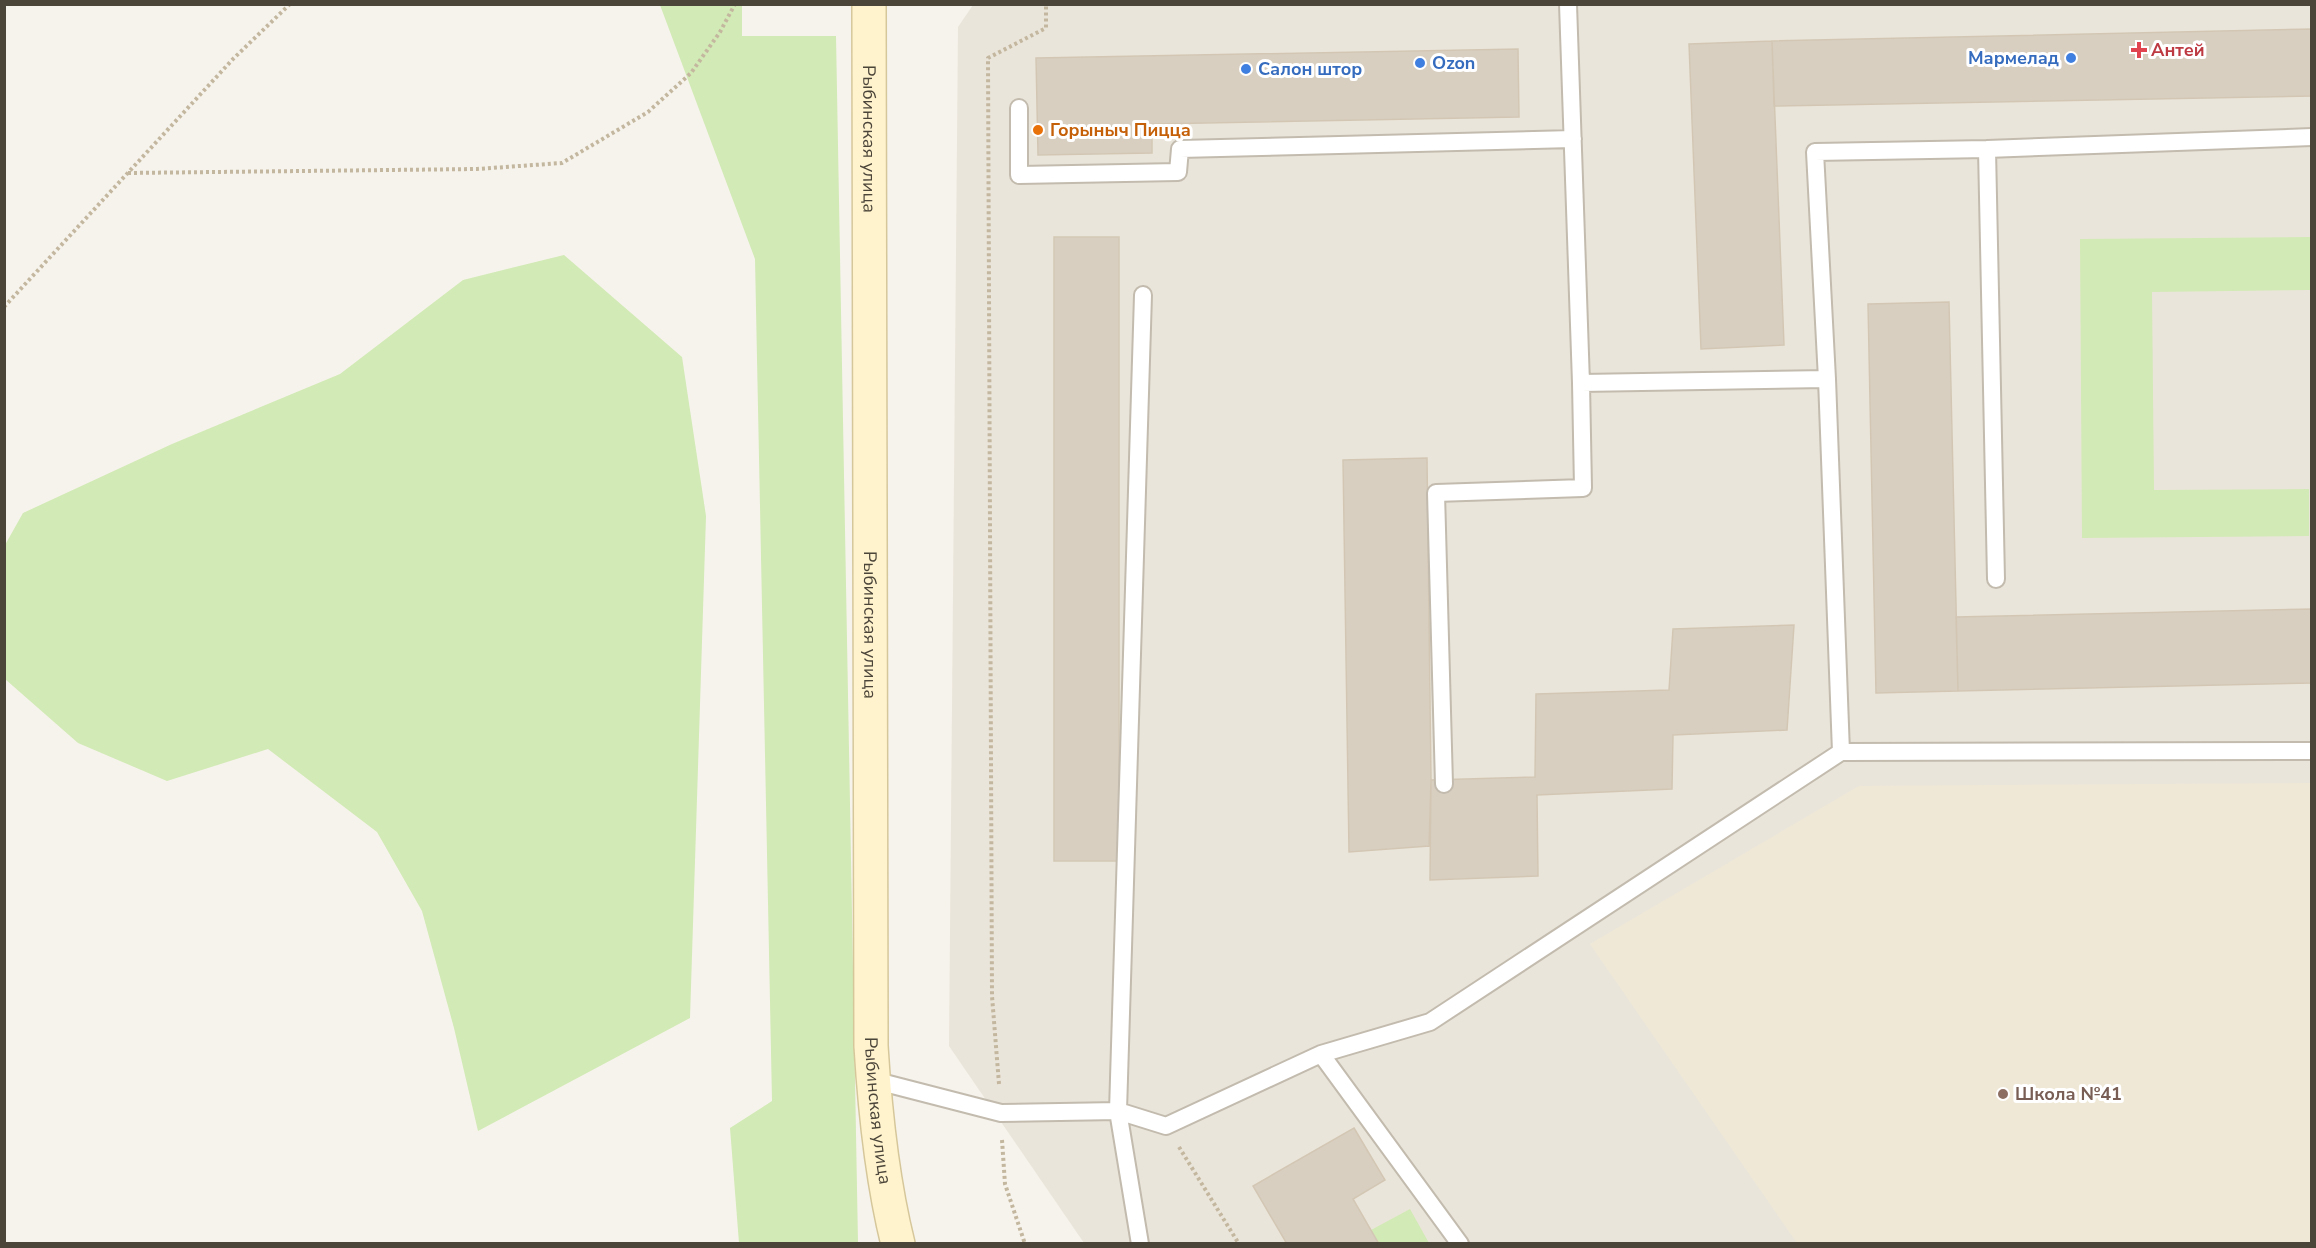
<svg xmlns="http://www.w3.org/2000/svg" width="2316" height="1248" viewBox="0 0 2316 1248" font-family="'Nunito Sans',sans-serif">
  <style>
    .residential { fill: #eae5da }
    .education { fill: #efe8d6 }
    .green { fill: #d2eab5 }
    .building { fill: #d8cfc1; stroke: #d3c7b4; stroke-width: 1.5 }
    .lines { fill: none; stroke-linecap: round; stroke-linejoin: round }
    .service-casing { stroke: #c2bbae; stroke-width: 20 }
    .secondary-casing { stroke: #d6c79b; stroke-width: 36 }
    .path { stroke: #c4b79f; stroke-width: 4; stroke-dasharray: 3 3; stroke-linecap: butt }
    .service { stroke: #fff; stroke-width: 16 }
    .secondary { stroke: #fff3cd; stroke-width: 33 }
    .health-dot { fill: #e0444e; stroke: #fff; stroke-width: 2 }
    .shop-dot { fill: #3f7fe0; stroke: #fff; stroke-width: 2 }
    .food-dot { fill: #e8710a; stroke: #fff; stroke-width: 2 }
    .education-dot { fill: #8d6e63; stroke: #fff; stroke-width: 2 }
    .labels { text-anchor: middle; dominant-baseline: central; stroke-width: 6; stroke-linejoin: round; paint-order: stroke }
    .health-label { font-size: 18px; font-weight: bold; fill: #be3a42; stroke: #fff; text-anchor: start }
    .shop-label { font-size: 18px; font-weight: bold; fill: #366cbe; stroke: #fff; text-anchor: start }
    .food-label { font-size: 18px; font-weight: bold; fill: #c56008; stroke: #fff; text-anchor: start }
    .street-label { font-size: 18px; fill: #4b4439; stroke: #fff }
    .education-label { font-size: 18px; font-weight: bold; fill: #785e54; stroke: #fff; text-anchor: start }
  </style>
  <rect width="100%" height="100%" fill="#f6f3ec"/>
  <path class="residential" d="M973,5H2311V1243H1084L949,1046L958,27Z"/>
  <path class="education" d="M2311,783V1243H1797L1590,944L1859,786Z"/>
  <path class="green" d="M660,5H742V36H836L858,1243H739L730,1128L772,1101L755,259Z
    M2311,237V290L2152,292L2154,490L2309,489V536L2082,538L2080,239Z
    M564,255L682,357L706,516L690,1018L478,1131L454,1028L422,911L377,832L268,749L167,781L78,743L5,679V545L23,513L172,444L340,374L463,280Z
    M1410,1209L1429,1243L1345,1244Z"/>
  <path class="building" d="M2312,29V96L1774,106L1772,41Z
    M1772,41L1784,345L1701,349L1689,44Z
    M1518,49L1519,117L1152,124V153L1038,155L1036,58Z
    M1054,237H1119V861H1054Z
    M1949,302L1958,691L1876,693L1868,304Z
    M1427,458L1431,780L1429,846L1349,852L1343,460Z
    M2312,609V683L1958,691L1956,617Z
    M1794,625L1787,730L1673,735L1672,789L1537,795L1538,876L1430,880L1431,780L1535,777L1536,694L1669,690L1673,629Z
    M1354,1128L1385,1180L1353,1199L1379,1244H1287L1253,1186Z"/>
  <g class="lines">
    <defs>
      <path id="service" d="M1568,4L1581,383L1827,379L1815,152L1987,149
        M1019,108V175L1178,172L1180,149L1573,139
        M1827,379L1841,752
        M1996,579L1987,149L2312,137
        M1444,784L1436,493L1583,488L1581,383
        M1321,1054L1460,1244
        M873,1080L1001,1113L1118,1111L1166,1126L1321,1054L1430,1022L1841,752L2312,751
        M1140,1244L1118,1111L1143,295"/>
      <g id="secondary">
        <path id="s1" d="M869,4L871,1046C875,1111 882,1180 898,1244"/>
      </g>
    </defs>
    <use href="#service" class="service-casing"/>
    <use href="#secondary" class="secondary-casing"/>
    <path class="path" d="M128,173L477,169L562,163L648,112L691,73L720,32L735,4
      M4,307L233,59L290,4
      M999,1084L992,996L988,58L1046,28V4
      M1002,1140L1005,1184L1025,1244
      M1179,1147L1239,1244"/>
    <use href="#service" class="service"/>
    <use href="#secondary" class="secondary"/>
  </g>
  <path class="health-dot" d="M2136 41h6v6h6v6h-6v6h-6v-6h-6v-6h6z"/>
  <g class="shop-dot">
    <circle cx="2071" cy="58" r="6"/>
    <circle cx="1420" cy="63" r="6"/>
    <circle cx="1246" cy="69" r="6"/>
  </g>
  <circle class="food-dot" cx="1038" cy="130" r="6"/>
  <circle class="education-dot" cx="2003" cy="1094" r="6"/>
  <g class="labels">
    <g class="health-label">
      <text x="2151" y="50">Антей</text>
    </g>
    <g class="shop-label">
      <text x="2059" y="58" text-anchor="end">Мармелад</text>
      <text x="1432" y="63">Ozon</text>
      <text x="1258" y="69">Салон штор</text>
    </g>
    <g class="food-label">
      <text x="1050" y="130">Горыныч Пицца</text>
    </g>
    <g class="street-label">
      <text stroke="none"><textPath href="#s1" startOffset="135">Рыбинская улица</textPath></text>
      <text stroke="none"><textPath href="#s1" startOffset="621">Рыбинская улица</textPath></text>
      <text stroke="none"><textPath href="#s1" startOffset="1107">Рыбинская улица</textPath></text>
    </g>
    <g class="education-label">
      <text x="2015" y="1094">Школа №41</text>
    </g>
  </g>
  <rect width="2316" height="1248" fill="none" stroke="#4b4439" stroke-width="12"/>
</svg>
